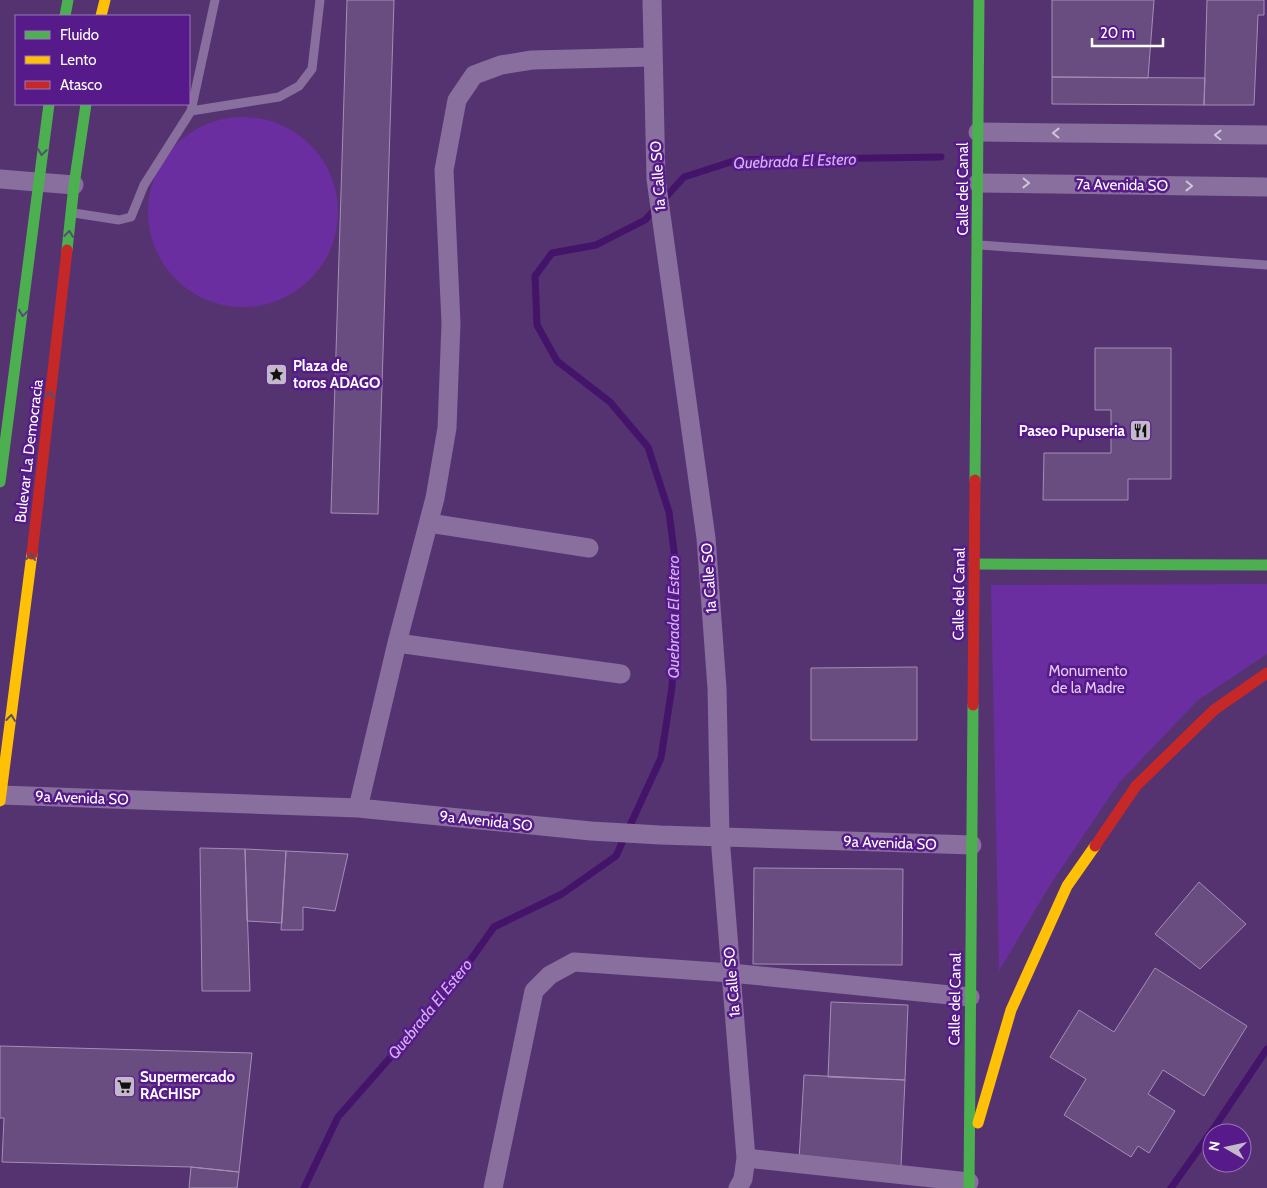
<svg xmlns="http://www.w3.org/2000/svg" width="1267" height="1188" viewBox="0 0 1267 1188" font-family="Cabin,sans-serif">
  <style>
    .green { fill: #6b2ea1 }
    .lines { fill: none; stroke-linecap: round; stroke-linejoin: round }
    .stream { stroke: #431469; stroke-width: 7 }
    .building { fill: #694d80; stroke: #a38eb4 }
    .lane { stroke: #886f9d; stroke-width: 9 }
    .street { stroke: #886f9d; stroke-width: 19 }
    .fast { stroke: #4caf50; stroke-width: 11 }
    .slow { stroke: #ffc107; stroke-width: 11 }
    .jam { stroke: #c62828; stroke-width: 11 }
    .oneway { stroke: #cfc5d8 }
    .oneway2 { stroke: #534e76 }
    .labels { text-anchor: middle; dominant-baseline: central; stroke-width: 5; stroke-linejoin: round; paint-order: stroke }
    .street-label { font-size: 15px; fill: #fff; stroke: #571a8a }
    .poi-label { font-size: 15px; font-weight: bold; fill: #fff; stroke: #571a8a; text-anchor: start }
    .park-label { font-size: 15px; fill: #e3caf9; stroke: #571a8a }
    .water-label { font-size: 16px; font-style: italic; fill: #d4b0f4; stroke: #571a8a }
  </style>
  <rect width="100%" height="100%" fill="#553371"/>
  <path class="green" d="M148 212a95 95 0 1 1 190 0a95 95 0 1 1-190 0Z
    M1267,584V654L1198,700L1119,783L1050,885L999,971L991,585Z"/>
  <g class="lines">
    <path class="stream" d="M304,1188L338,1117L447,993L494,927L562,894L616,856L661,758L672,687L675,631L677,574L669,512L648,447L610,402L557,361L537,325L535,276L552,253L596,245L645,220L684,177L737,160L941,157
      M1171,1188L1216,1125L1267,1049"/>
  </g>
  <path class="building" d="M347,0H394L378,514L331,513Z
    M1052,0H1154L1148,78L1052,77Z
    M1207,0H1264V15H1258L1254,105H1204Z
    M1052,77L1205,78L1204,105L1052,104Z
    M1095,348H1171V479H1128V500H1043L1044,453H1111V410H1095Z
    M917,667V740H811V668Z
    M200,848L245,849L250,991H202Z
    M245,849L286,851L282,923L247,921Z
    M286,851L348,854L335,911L303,907V930H281Z
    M754,868L903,869L902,965L753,964Z
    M1199,882L1246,924L1200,969L1155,934Z
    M1155,968L1247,1026L1204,1096L1163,1070L1148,1094L1175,1111L1149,1153L1138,1146L1131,1157L1064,1115L1086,1079L1050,1057L1079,1010L1114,1032Z
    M831,1002L908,1005L905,1080L828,1077Z
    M0,1046L252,1053L239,1172L191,1167L2,1162L4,1118H0Z
    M804,1075L905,1080L901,1166L799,1160Z
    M191,1167L239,1172L237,1188H189Z"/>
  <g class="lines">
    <path class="lane" d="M191,111L279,97L299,86L312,69L320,0
      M74,213L119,220L131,217L144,185L191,111L215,0
      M980,245L1267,265"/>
    <path class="street" d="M652,0L656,179L706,538L717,688L720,837L746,1158L743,1179L738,1188
      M978,132L1267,135
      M0,179L74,185
      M978,183L1267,187
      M429,523L589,548
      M397,643L621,674
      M1,795L358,808L591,831L660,835L972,845
      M358,808L397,643L435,498L447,428L451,323L444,170L457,100L474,75L501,65L532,60L652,57
      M746,1158L969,1182
      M493,1188L534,991L550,975L574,962L731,973L970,997"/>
    <path class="fast" d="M65,16L68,0
      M67,250L74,185L86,104
      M975,480L979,0
      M0,482L49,104
      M974,564L1267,565
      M969,1188L973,705"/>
    <path class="slow" d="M101,16L105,0
      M0,801L32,554
      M978,1123L1011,1010L1067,886L1095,846"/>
    <path class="jam" d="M32,554L67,250
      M973,705L975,480
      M1095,846L1136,786L1214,710L1267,673"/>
  </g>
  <defs><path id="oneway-chevron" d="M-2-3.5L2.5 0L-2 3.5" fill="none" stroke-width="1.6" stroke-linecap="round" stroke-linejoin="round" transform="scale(1.25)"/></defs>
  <g class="oneway">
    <use href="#oneway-chevron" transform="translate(1056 133) rotate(-179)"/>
    <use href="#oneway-chevron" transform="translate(1218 135) rotate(-179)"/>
    <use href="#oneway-chevron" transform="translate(1026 183) rotate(1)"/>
    <use href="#oneway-chevron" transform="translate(1189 186) rotate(1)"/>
  </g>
  <g class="oneway2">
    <use href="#oneway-chevron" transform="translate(42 152) rotate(98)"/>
    <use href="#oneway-chevron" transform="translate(69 234) rotate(-84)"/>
    <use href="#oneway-chevron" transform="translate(23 313) rotate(98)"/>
    <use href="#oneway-chevron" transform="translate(50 395) rotate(-84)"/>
    <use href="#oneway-chevron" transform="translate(31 557) rotate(-83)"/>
    <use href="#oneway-chevron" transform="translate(11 718) rotate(-83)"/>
  </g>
  <defs>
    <symbol id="sight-square" viewBox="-11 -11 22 22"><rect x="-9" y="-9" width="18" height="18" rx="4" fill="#c4b8cd" stroke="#571a8a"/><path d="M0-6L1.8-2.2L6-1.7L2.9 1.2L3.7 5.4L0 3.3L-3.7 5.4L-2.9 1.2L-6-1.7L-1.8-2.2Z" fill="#111"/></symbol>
    <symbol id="restaurant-square" viewBox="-11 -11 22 22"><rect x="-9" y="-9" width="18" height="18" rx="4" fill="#c4b8cd" stroke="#571a8a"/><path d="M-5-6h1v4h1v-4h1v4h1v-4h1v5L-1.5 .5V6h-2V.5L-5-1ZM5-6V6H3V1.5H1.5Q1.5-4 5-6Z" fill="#111"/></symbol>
    <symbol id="supermarket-square" viewBox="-11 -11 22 22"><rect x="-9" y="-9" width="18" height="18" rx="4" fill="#c4b8cd" stroke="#571a8a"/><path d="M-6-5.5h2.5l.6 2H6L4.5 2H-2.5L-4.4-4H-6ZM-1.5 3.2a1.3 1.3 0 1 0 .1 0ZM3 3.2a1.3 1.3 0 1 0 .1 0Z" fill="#111"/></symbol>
  </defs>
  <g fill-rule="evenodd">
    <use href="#sight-square" x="264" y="362" width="25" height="25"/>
    <use href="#restaurant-square" x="1128" y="418" width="25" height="25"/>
    <use href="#supermarket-square" x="112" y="1074" width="25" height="25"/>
  </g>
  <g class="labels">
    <g class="street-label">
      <text transform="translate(658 176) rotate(-94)">1a Calle SO</text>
      <text transform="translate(1122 185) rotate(1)">7a Avenida SO</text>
      <text transform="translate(963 189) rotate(-90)">Calle del Canal</text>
      <text transform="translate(29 451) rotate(-83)">Bulevar La Democracia</text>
      <text transform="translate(709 578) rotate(-94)">1a Calle SO</text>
      <text transform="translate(959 594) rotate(-89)">Calle del Canal</text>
      <text transform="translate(82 798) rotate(2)">9a Avenida SO</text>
      <text transform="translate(486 821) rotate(6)">9a Avenida SO</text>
      <text transform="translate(890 843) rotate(2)">9a Avenida SO</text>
      <text transform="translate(732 982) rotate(-95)">1a Calle SO</text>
      <text transform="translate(955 999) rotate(-89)">Calle del Canal</text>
    </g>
    <g class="poi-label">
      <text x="293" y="366">Plaza de<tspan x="293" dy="17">toros ADAGO</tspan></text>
      <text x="1125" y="431" text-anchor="end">Paseo Pupuseria</text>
      <text x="140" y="1077">Supermercado<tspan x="140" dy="17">RACHISP</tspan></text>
    </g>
    <g class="park-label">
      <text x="1088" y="671">Monumento<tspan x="1088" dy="17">de la Madre</tspan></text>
    </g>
    <g class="water-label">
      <text transform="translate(795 161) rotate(-2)">Quebrada El Estero</text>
      <text transform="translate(673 617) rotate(-90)">Quebrada El Estero</text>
      <text transform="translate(430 1009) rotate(-51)">Quebrada El Estero</text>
    </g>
  </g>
  <rect x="15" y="15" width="175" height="90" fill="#571a8a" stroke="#9a76b9"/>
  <rect x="25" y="31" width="25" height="8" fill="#4caf50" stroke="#9a76b9"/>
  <text x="60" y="40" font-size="15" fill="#ffffff">Fluido</text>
  <rect x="25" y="56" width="25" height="8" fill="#ffc107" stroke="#9a76b9"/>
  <text x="60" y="65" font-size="15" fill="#ffffff">Lento</text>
  <rect x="25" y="81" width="25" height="8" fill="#c62828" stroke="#9a76b9"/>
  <text x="60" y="90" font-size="15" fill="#ffffff">Atasco</text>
  <g transform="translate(1227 1148) rotate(279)"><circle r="24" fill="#571a8a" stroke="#9a76b9"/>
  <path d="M0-4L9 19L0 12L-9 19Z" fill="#c4b8cd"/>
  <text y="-8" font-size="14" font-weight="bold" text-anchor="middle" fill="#ffffff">N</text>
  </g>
  <path d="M1092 38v8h71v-8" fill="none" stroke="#ffffff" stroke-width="2.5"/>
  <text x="1100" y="38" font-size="15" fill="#ffffff" stroke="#571a8a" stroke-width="4" paint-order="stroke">20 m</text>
</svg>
